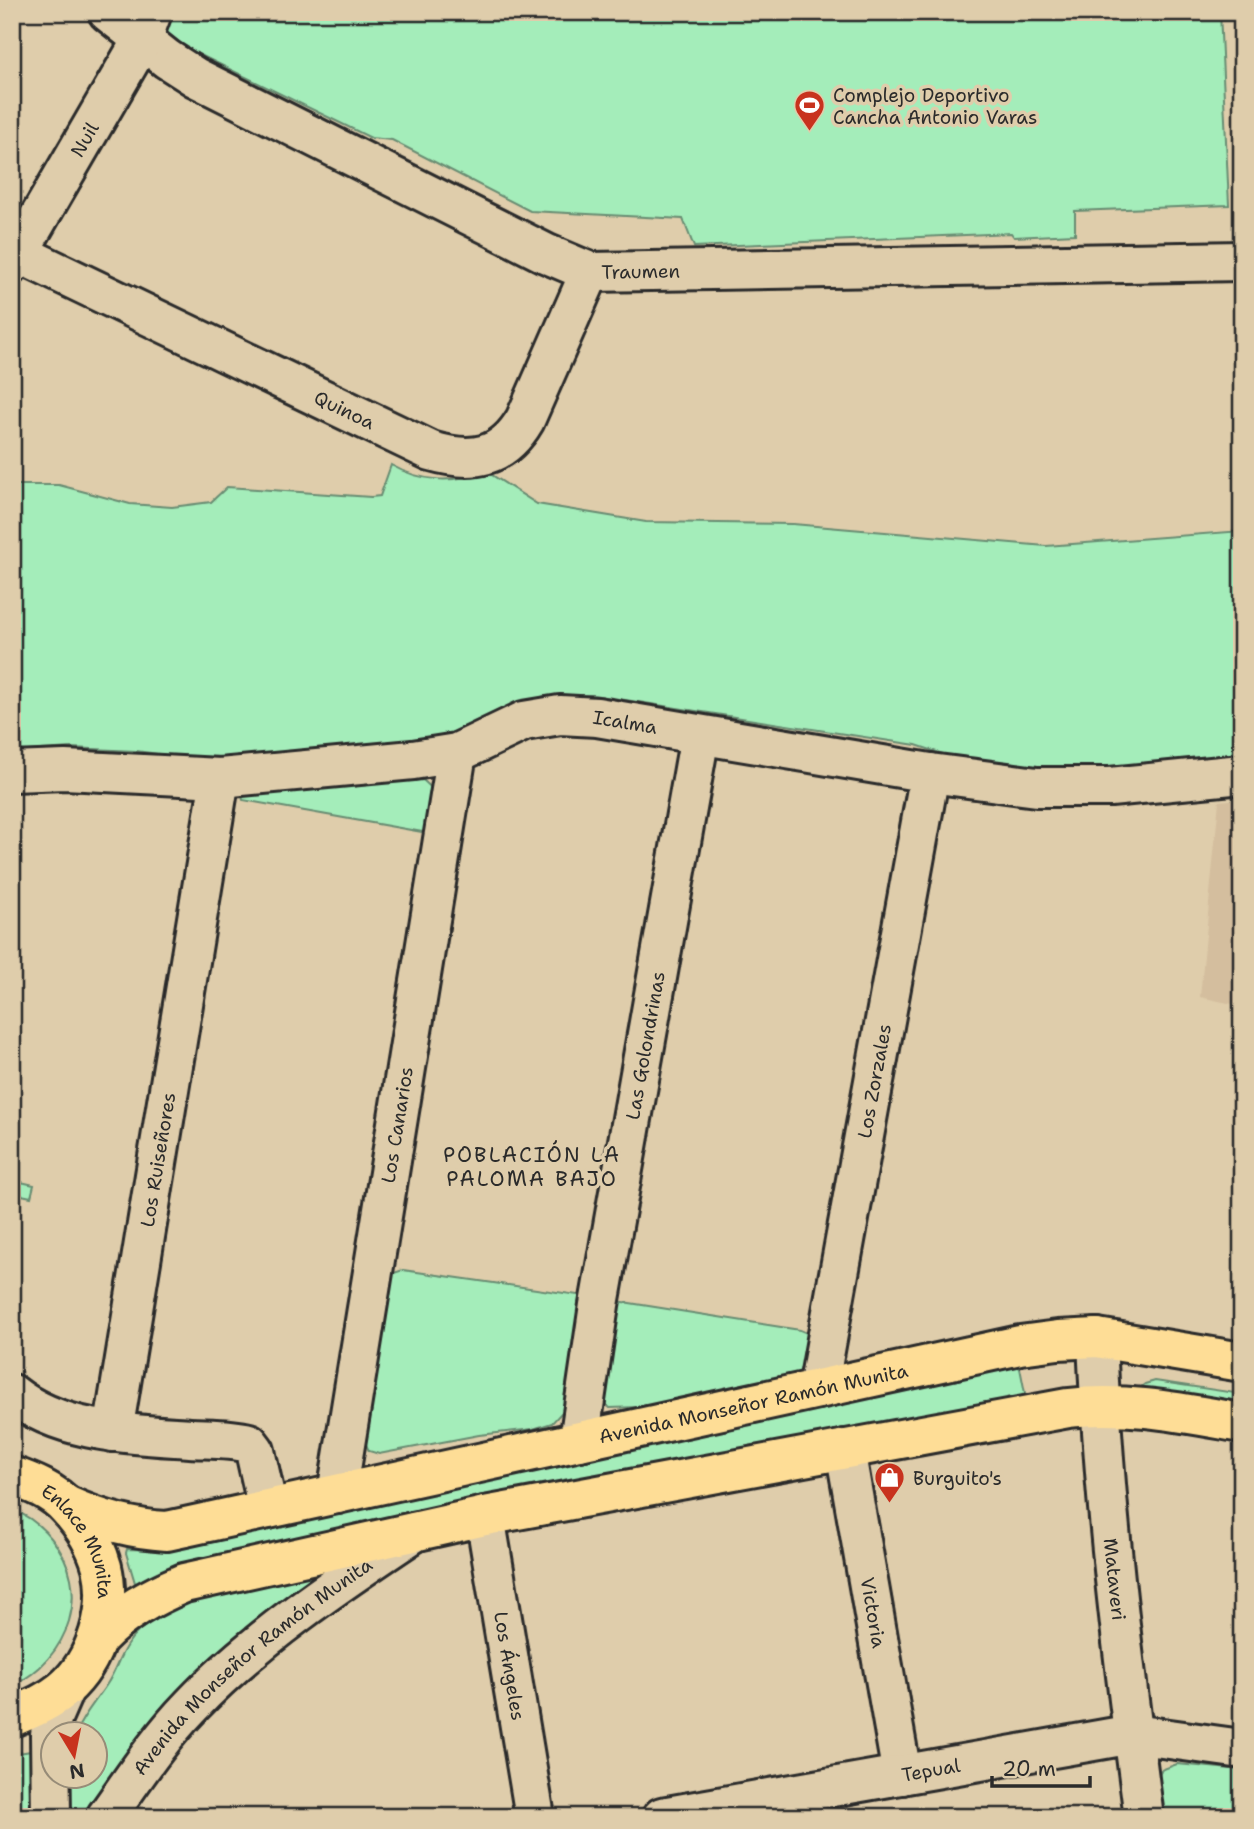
<svg xmlns="http://www.w3.org/2000/svg" width="1254" height="1829" viewBox="0 0 1254 1829" font-family="'Shantell Sans',sans-serif">
  <style>
    .built { fill: #d4be9e }
    .green { fill: #a4edba; stroke: #688c72; stroke-width: 2 }
    .lines { fill: none; stroke-linecap: round; stroke-linejoin: round }
    .street-casing { stroke: #2b2b2b; stroke-width: 44 }
    .secondary-casing { stroke: #2b2b2b; stroke-width: 44 }
    .primary-casing { stroke: #2b2b2b; stroke-width: 44 }
    .street { stroke: #dfcdab; stroke-width: 38 }
    .secondary { stroke: #dfcdab; stroke-width: 38 }
    .primary { stroke: #fedd96; stroke-width: 38 }
    .labels { text-anchor: middle; dominant-baseline: central; stroke-width: 7; stroke-linejoin: round; paint-order: stroke }
    .poi-label { font-size: 19px; fill: #2b2b2b; stroke: #dfcdab; text-anchor: start }
    .street-label { font-size: 19px; fill: #2b2b2b; stroke: #dfcdab }
    .neighbourhood-label { font-size: 21px; letter-spacing: 2px; fill: #2b2b2b; stroke: #dfcdab }
  </style>
  <rect width="100%" height="100%" fill="#dfcdab"/>
  <filter id="ink" filterUnits="userSpaceOnUse"><feTurbulence type="fractalNoise" baseFrequency=".0143" numOctaves="2"/><feDisplacementMap in="SourceGraphic" scale="14" xChannelSelector="R" yChannelSelector="G"/><feConvolveMatrix kernelMatrix="1 2 1 2 8 2 1 2 1" color-interpolation-filters="sRGB"/></filter>
  <g filter="url(#ink)">
    <path class="built" d="M1242,799V1006L1200,997L1219,801Z"/>
    <path class="green" d="M132,12H1220L1229,205L1075,211V234L1014,237L1011,233L694,247L683,219L530,211L392,140L371,138L190,50L160,34Z
      M391,465C419,481 454,485 484,470L537,504L646,522L793,524L1046,546L1242,531V764L1067,776L976,765L916,745L593,695L544,696L428,743L204,760L136,751L71,748L12,752V485H59L130,504L172,507L211,502L227,487L371,497L380,496Z
      M423,780L437,793L428,833L243,800L242,796L246,792L252,791Z
      M12,1180L34,1185L31,1197L12,1193Z
      M403,1270L585,1296L567,1398L562,1412L552,1423L533,1429L479,1435L379,1454L369,1451L364,1440L391,1274Z
      M617,1301L800,1330L812,1335L807,1368L784,1381L638,1407L610,1408L602,1401Z
      M1019,1363L1025,1393L1019,1398L501,1493L179,1565L136,1586L126,1553L127,1549L162,1550Z
      M1155,1381L1242,1394V1408L1137,1390L1145,1384Z
      M12,1510C28,1515 40,1525 51,1538C94,1589 69,1659 12,1686Z
      M314,1571H318V1575L103,1796L86,1817H68V1777L94,1776V1734H75C83,1715 96,1701 107,1684C115,1672 119,1657 127,1645C140,1625 163,1613 183,1603Z
      M31,1751L34,1817H12V1754Z
      M1177,1764L1242,1770V1817H1162L1158,1777L1161,1770Z"/>
    <g class="lines">
      <defs>
        <g id="street">
          <path id="s1" d="M108,12L167,59L195,77L545,253L590,272L1242,261"/>
          <path id="s2" d="M12,250L431,451C472,463 502,459 525,420L590,272"/>
          <path id="s3" d="M12,264L142,40L152,12"/>
          <path id="s4" d="M12,772L65,770L220,778L413,760L457,753L524,721L560,715L597,717L930,773L1037,787H1110L1242,774"/>
          <path id="s5" d="M1097,1338C1103,1499 1123,1658 1144,1817"/>
          <path id="s6" d="M818,1389L930,773"/>
          <path d="M12,1394C61,1433 130,1434 190,1438C209,1439 230,1438 249,1443L255,1451L268,1509"/>
          <path id="s7" d="M113,1432L220,778"/>
          <path id="s8" d="M579,1441L599,1305L700,735"/>
          <path id="s9" d="M845,1449L902,1775"/>
          <path id="s10" d="M337,1494L457,753"/>
          <path id="s11" d="M485,1516L535,1817"/>
          <path id="s12" d="M662,1817L1133,1734L1242,1749"/>
        </g>
        <g id="secondary">
          <path d="M51,1817L50,1735L52,1718L65,1688"/>
          <path id="s13" d="M106,1817C133,1779 159,1739 191,1706C252,1641 341,1581 415,1532"/>
        </g>
        <g id="primary">
          <path id="s14" d="M12,1476C32,1483 53,1491 67,1507C83,1524 96,1545 102,1567C112,1609 96,1661 64,1689C48,1702 31,1709 12,1717"/>
          <path id="s15" d="M66,1505C99,1520 130,1529 167,1531L1020,1345L1058,1340L1097,1338L1242,1362"/>
          <path d="M98,1638C123,1612 151,1597 184,1583L485,1516L1068,1408C1127,1401 1184,1413 1242,1423"/>
        </g>
      </defs>
      <use href="#street" class="street-casing"/>
      <use href="#secondary" class="secondary-casing"/>
      <use href="#primary" class="primary-casing"/>
      <use href="#street" class="street"/>
      <use href="#secondary" class="secondary"/>
      <use href="#primary" class="primary"/>
    </g>
  </g>
  <defs>
    <symbol id="stadium-pin" viewBox="-11 -11 22 30"><path d="M0 17L-7.5 6A9.5 9.5 0 1 1 7.5 6Z" fill="#c8321e" stroke="#dfcdab"/><path d="M0-5a6.5 5 0 1 0 0 10a6.5 5 0 1 0 0-10ZM-3.5-1.8h7v3.6h-7Z" fill="#fff"/></symbol>
    <symbol id="shop-pin" viewBox="-11 -11 22 30"><path d="M0 17L-7.5 6A9.5 9.5 0 1 1 7.5 6Z" fill="#c8321e" stroke="#dfcdab"/><path d="M-5-2.5h2.3a2.7 3.5 0 0 1 5.4 0H5L5.5 6h-11ZM-1.5-2.5h3a1.5 2.3 0 0 0-3 0Z" fill="#fff"/></symbol>
  </defs>
  <g fill-rule="evenodd">
    <use href="#stadium-pin" x="792" y="88" width="35" height="47"/>
    <use href="#shop-pin" x="872" y="1460" width="35" height="47"/>
  </g>
  <g class="labels">
    <g class="poi-label">
      <text x="833" y="95">Complejo Deportivo<tspan x="833" dy="22">Cancha Antonio Varas</tspan></text>
      <text x="913" y="1478">Burguito's</text>
    </g>
    <g class="street-label">
      <text stroke="none"><textPath href="#s3" startOffset="144">Nuil</textPath></text>
      <text stroke="none"><textPath href="#s1" startOffset="600">Traumen</textPath></text>
      <text stroke="none"><textPath href="#s2" startOffset="369">Quinoa</textPath></text>
      <text stroke="none"><textPath href="#s4" startOffset="623">Icalma</textPath></text>
      <text stroke="none"><textPath href="#s8" startOffset="401">Las Golondrinas</textPath></text>
      <text stroke="none"><textPath href="#s6" startOffset="313">Los Zorzales</textPath></text>
      <text stroke="none"><textPath href="#s10" startOffset="374">Los Canarios</textPath></text>
      <text stroke="none"><textPath href="#s7" startOffset="276">Los Ruiseñores</textPath></text>
      <text stroke="none"><textPath href="#s15" startOffset="705">Avenida Monseñor Ramón Munita</textPath></text>
      <text stroke="none"><textPath href="#s14" startOffset="100">Enlace Munita</textPath></text>
      <text stroke="none"><textPath href="#s5" startOffset="242">Mataveri</textPath></text>
      <text stroke="none"><textPath href="#s9" startOffset="166">Victoria</textPath></text>
      <text stroke="none"><textPath href="#s11" startOffset="152">Los Ángeles</textPath></text>
      <text stroke="none"><textPath href="#s13" startOffset="212">Avenida Monseñor Ramón Munita</textPath></text>
      <text stroke="none"><textPath href="#s12" startOffset="273">Tepual</textPath></text>
    </g>
    <g class="neighbourhood-label">
      <text x="532" y="1155">POBLACIÓN LA<tspan x="532" dy="24">PALOMA BAJO</tspan></text>
    </g>
  </g>
  <rect width="1254" height="1829" fill="none" stroke="#dfcdab" stroke-width="42"/>
  <rect x="21" y="21" width="1212" height="1787" fill="none" stroke="#2b2b2b" stroke-width="2.5" filter="url(#ink)"/>
  <g transform="translate(74 1755) rotate(170)"><circle r="33" fill="#dfcdab" stroke="#978c78" stroke-width="2"/>
  <path d="M0-5L12 26L0 18L-12 26Z" fill="#c8321e"/>
  <text y="-10" font-size="19" font-weight="bold" text-anchor="middle" fill="#2b2b2b">N</text>
  </g>
  <path d="M992 1776v10h98v-10" fill="none" stroke="#2b2b2b" stroke-width="3.5"/>
  <text x="1002" y="1776" font-size="21" fill="#2b2b2b" stroke="#dfcdab" stroke-width="5" paint-order="stroke">20 m</text>
</svg>
